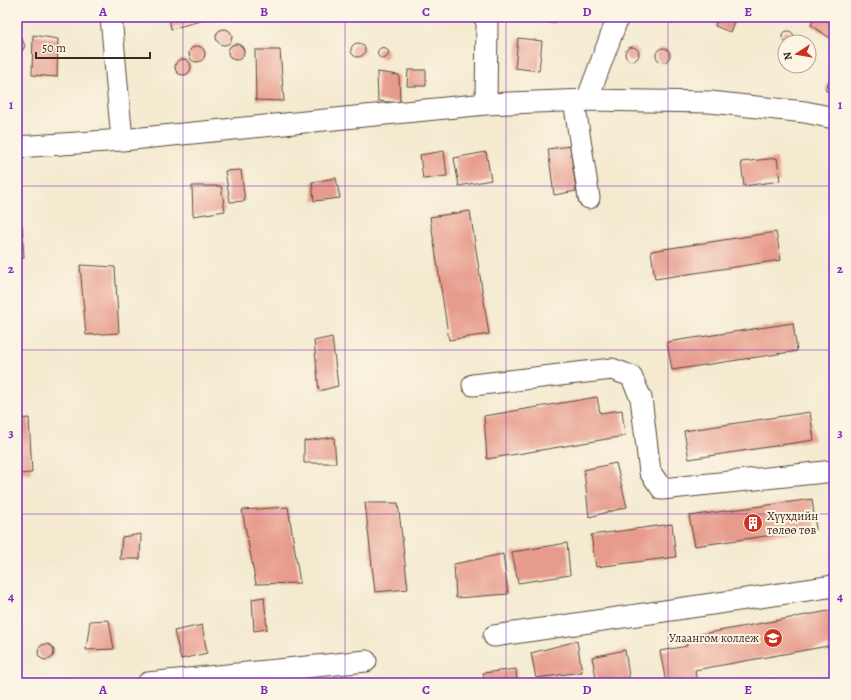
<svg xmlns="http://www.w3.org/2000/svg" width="851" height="700" viewBox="0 0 851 700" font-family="Alegreya,serif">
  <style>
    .building { fill: #e79b8c }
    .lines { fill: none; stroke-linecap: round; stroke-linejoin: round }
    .minor-casing { stroke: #574739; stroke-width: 23 }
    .minor { stroke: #fff; stroke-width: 21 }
    .grid { fill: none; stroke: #7b2cbf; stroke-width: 1; stroke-opacity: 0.55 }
    .labels { text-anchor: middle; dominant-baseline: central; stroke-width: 4; stroke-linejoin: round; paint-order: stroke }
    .poi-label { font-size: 12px; fill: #3b2a1e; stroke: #fcf5e5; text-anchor: start }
    .neatline { fill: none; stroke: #7b2cbf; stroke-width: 1.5 }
    .grid-label { font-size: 13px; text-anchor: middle; font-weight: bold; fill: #7b2cbf }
  </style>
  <rect width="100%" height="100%" fill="#fcf5e5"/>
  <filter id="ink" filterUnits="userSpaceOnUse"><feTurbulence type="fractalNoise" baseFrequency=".025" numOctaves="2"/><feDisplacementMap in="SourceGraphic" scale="8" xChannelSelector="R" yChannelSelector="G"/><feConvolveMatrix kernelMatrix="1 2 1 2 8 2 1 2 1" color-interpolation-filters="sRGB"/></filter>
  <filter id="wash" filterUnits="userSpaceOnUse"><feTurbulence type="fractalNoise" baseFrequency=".012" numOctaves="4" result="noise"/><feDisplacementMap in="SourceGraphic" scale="16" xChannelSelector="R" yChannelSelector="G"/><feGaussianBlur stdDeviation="0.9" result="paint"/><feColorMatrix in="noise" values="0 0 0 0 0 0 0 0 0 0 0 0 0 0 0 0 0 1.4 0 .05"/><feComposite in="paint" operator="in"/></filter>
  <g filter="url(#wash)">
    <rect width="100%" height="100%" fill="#f4ead0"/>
    <g id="blocks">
      <path class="building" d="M169,17H206L207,19L171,29Z
        M544,17H559L557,21L552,23L547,22Z
        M666,17H680L678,21L673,23L669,22Z
        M718,17H736L730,32L715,26Z
        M816,17L834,18V32L830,38L811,25Z
        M216 37a8 8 0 1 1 16 0a8 8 0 1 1-16 0Z
        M782 37a6 6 0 1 1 12 0a6 6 0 1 1-12 0Z
        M33,35L58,39L57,77L32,75Z
        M17,37L22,39L25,46L22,51L17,53Z
        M518,38L542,41L539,71L515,68Z
        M801,39H806L809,42H797Z
        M351 50a7 7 0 1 1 14 0a7 7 0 1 1-14 0Z
        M228 52a8 8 0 1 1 16 0a8 8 0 1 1-16 0Z
        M189 54a8 8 0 1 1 16 0a8 8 0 1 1-16 0Z
        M625 54a7 7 0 1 1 14 0a7 7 0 1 1-14 0Z
        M377.5 53a5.5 5.5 0 1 1 11 0a5.5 5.5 0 1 1-11 0Z
        M656 55a7 7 0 1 1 14 0a7 7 0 1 1-14 0Z
        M255,50H280L284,101L256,100Z
        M175 67a8 8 0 1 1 16 0a8 8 0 1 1-16 0Z
        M408,70H426V86H407Z
        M377,72L399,75L400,103L378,101Z
        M831,77L834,79V95L825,90Z
        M570,146L576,191L554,195L548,149Z
        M444,151L447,176L423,179L420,155Z
        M486,152L491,180L459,186L454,158Z
        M777,158L780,181L744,186L741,162Z
        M241,170L245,201L230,202L225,171Z
        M336,178L340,198L314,201L312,182Z
        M192,186H221L225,211L193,216Z
        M470,211L489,334L449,340L430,217Z
        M22,225L24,258L17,259V226Z
        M776,232L781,260L655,279L651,251Z
        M80,265L115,267L119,333L86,335Z
        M793,323L797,351L672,370L667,342Z
        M332,337L338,386L319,391L314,341Z
        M597,397L600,413L622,410L625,436L487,459L484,416Z
        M810,412L814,440L689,459L684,431Z
        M29,418L32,473L17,474V419Z
        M334,437L336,463H304V441Z
        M616,463L627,507L589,517L584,470Z
        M812,499L816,529L695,546L689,516Z
        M365,503H398L408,589L375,592Z
        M288,507L300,583L256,584L242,510Z
        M672,524L676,557L596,567L591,535Z
        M141,534L140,559H120L122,537Z
        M567,543L570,575L518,583L512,552Z
        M503,554L508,594L456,598L454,564Z
        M264,597L267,629L254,631L252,599Z
        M834,610V673L828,646L695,670L697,683H666L660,651L687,646L686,637Z
        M109,620L114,649L86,650L90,621Z
        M202,625L207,653L181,659L174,631Z
        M577,641L582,672L536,678L531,653Z
        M38 652a8 8 0 1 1 16 0a8 8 0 1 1-16 0Z
        M625,650L630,683H597L592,657Z
        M516,669L517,683H485L483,673Z"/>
    </g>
  </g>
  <g filter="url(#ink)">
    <use href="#blocks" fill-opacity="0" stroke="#574739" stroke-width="1"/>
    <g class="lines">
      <defs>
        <path id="minor" d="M111,17L122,140
          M484,17L487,21L486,104
          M587,100L618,17
          M574,101L589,198
          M17,147L122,140L486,104L587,100L710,102L805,112L834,118
          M473,385L612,369L631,376L641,398L650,472L662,489L834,471
          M494,636L834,586
          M148,683L366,661"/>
      </defs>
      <use href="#minor" class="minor-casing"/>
      <use href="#minor" class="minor"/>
    </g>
  </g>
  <path class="grid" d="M183,17V683M345,17V683M506,17V683M668,17V683M17,186H834M17,350H834M17,514H834"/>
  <defs>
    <symbol id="building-disc" viewBox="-11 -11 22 22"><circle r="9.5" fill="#c8321e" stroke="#fcf5e5"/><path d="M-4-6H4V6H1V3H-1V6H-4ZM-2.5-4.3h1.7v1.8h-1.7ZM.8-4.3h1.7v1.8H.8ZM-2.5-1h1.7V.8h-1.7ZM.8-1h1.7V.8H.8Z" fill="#fff"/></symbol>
    <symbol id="school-disc" viewBox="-11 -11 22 22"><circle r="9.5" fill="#c8321e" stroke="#fcf5e5"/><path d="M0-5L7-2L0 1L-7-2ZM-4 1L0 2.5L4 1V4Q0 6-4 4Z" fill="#fff"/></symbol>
  </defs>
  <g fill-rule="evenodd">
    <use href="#building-disc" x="742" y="512" width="22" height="22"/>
    <use href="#school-disc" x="762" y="627" width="22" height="22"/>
  </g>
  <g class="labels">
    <g class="poi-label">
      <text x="767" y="516">Хүүхдийн<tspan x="767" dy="14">төлөө төв</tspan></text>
      <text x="759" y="638" text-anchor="end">Улаангом коллеж</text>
    </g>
  </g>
  <rect width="851" height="700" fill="none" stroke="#fcf5e5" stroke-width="44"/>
  <g transform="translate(797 54) rotate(258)"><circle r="19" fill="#fcf5e5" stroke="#afa495"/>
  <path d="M0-3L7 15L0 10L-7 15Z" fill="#c8321e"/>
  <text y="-6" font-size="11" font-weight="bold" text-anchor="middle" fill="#3b2a1e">N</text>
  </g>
  <path d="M36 52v6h114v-6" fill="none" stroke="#3b2a1e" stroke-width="2"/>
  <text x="42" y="52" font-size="12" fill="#3b2a1e" stroke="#fcf5e5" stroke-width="3" paint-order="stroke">50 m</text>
  <rect x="22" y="22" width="807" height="656" class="neatline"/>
  <g class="grid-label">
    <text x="103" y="16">A</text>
    <text x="264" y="16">B</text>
    <text x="426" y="16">C</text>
    <text x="587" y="16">D</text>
    <text x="748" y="16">E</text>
    <text x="11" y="109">1</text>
    <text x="840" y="109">1</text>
    <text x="11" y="273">2</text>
    <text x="840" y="273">2</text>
    <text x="11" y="437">3</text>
    <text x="840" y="437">3</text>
    <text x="11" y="601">4</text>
    <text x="840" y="601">4</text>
    <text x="103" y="694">A</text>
    <text x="264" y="694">B</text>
    <text x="426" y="694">C</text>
    <text x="587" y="694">D</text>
    <text x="748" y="694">E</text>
  </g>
</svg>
